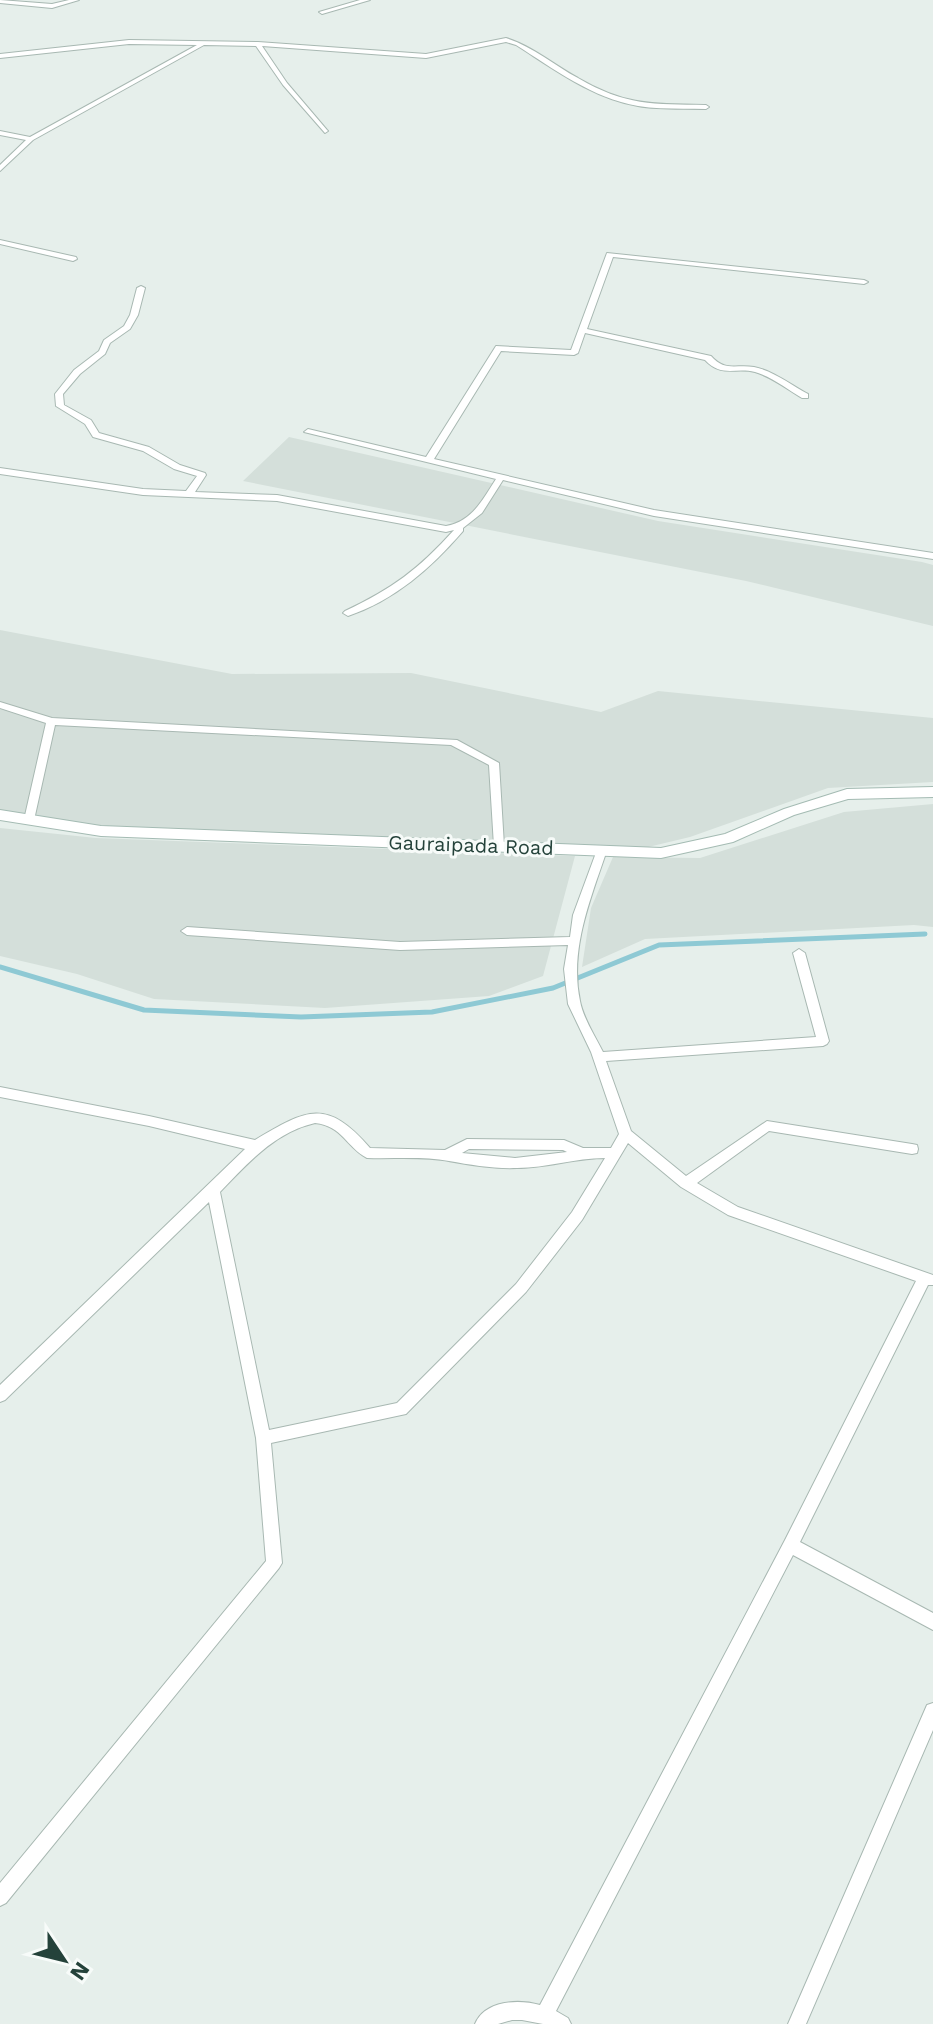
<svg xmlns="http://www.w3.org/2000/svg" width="933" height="2024" viewBox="0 0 933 2024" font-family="'Work Sans',sans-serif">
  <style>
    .built { fill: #d4dfda }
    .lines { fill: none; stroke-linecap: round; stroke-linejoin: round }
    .stream { stroke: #8ec9d4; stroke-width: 5 }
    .street-casing { stroke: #a8b8b2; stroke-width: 2 }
    .secondary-casing { stroke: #a4bbb3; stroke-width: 2 }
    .street { fill: #fff; fill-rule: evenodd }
    .secondary { fill: #fff; fill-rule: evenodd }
    .labels { text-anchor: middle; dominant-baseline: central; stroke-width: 6; stroke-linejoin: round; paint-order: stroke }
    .street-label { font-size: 20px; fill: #24423a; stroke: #f7fbf9 }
  </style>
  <rect width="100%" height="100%" fill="#e6efeb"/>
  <path class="built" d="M289,437L658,521L922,562L933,565V626L746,581L243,481Z
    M0,630L232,674L411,673L601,712L658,691L933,718V782L828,788L690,837L644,848L88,826L0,810Z
    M933,804V927L914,925L645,939L582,967L591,908L613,857L700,858L844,812Z
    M0,828L96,838L575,856L543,976L489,996L325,1008L154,999L77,974L0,956Z"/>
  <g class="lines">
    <path class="stream" d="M0,967L144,1010L301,1017L432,1012L553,988L659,945L925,934"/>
    <defs>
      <path id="street" d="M0,0L52,4L69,0H79L52,8L0,3Z
        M360,0H370L322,14L319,12Z
        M506,38C532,46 554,65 578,78C626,106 653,104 706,105L709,107L706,109C683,108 660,110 638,106C592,98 554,69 516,45L506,42L426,58L262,46L287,83L327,130L328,131L325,133L283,85L256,46L204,45L33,140L0,171V165L26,140L0,135V131L30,137L197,45L129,44L0,58V54L129,40L258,42L426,54Z
        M0,240L76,257L77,259L73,261L0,244Z
        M607,253L864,280L868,282L864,284L613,257L587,329L711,356C725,372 736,364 754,367C774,371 791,385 808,394V398H802C787,389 772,377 755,372C735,367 722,378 705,360L585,333L578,353L574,355L501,351L434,459L654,510L933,553V559L654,516L503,480L482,513L463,528V531C431,568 395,600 348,616L343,613L345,611C392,589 419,569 454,530L446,532L277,501L143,495L0,474V468L143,489L186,491L197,476L174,469L143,451L93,437L85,424L56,406L55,394L74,370L99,351L104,340L124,326L130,315L137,288L141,286L145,288L138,315L130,329L110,343L105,354L80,374L63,394L64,405L91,420L99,433L149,447L180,465L205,473L206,475L195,492L277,495L446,526C472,522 483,499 496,479L304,432L308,429L426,457L496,346L571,350Z
        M0,702L52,718L457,740L499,763L504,846L499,850L494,846L489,765L451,745L55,725L34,820L33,823H25L24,820L46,723L0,708Z
        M602,846L607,850C591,898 569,949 580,1001C583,1018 595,1036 603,1052L816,1037L793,953L799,949L805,953L829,1041L827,1044L823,1046L606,1061L631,1131L686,1176L767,1121L912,1144L917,1145L918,1149L917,1153L912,1154L769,1131L697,1183L738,1207L933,1275V1285H928L800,1542L933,1613V1630L793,1555L556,2011L568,2018L571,2024H543L522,2020H512L498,2024H475C485,2000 519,1999 540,2005L785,1540L916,1281L728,1215L681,1187L628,1143L582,1220L526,1292L406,1414L271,1443L282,1563L279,1568L6,1903L0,1906V1883L266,1561L256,1438L209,1202L5,1400L0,1402V1385L245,1149L149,1126L0,1097V1087L149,1116L255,1140C306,1110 326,1097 370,1148L445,1150L467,1139L564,1140L583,1148H611L619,1134L591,1052L568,1004L564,969L568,945L400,950L187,935L181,931L187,927L400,942L570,937L573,915L597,850ZM315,1123C343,1126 346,1147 367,1158C394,1159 423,1156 449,1161C472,1165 494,1169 517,1168C547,1168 575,1158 605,1158L572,1212L516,1284L397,1403L269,1430L220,1192C248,1163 275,1132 315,1123ZM469,1149L563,1150L567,1152L515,1158L462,1153Z
        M933,1703V1730L806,2024H788L927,1705Z"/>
      <path id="secondary" d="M933,787V797L848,799L794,815L733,842L661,858L101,836L0,820V810L101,826L661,848L725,834L784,809L847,789Z"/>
    </defs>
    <use href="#street" class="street-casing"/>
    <use href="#secondary" class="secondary-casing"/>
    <use href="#street" class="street"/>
    <use href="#secondary" class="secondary"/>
  </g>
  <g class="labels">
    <g class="street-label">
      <text transform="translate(471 845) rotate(2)">Gauraipada Road</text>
    </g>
  </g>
  <g transform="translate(64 1960) rotate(125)" stroke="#f7fbf9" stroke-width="6" paint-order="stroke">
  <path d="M0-6L14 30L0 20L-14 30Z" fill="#24423a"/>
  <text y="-12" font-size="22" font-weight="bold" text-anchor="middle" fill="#24423a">N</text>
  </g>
</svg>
